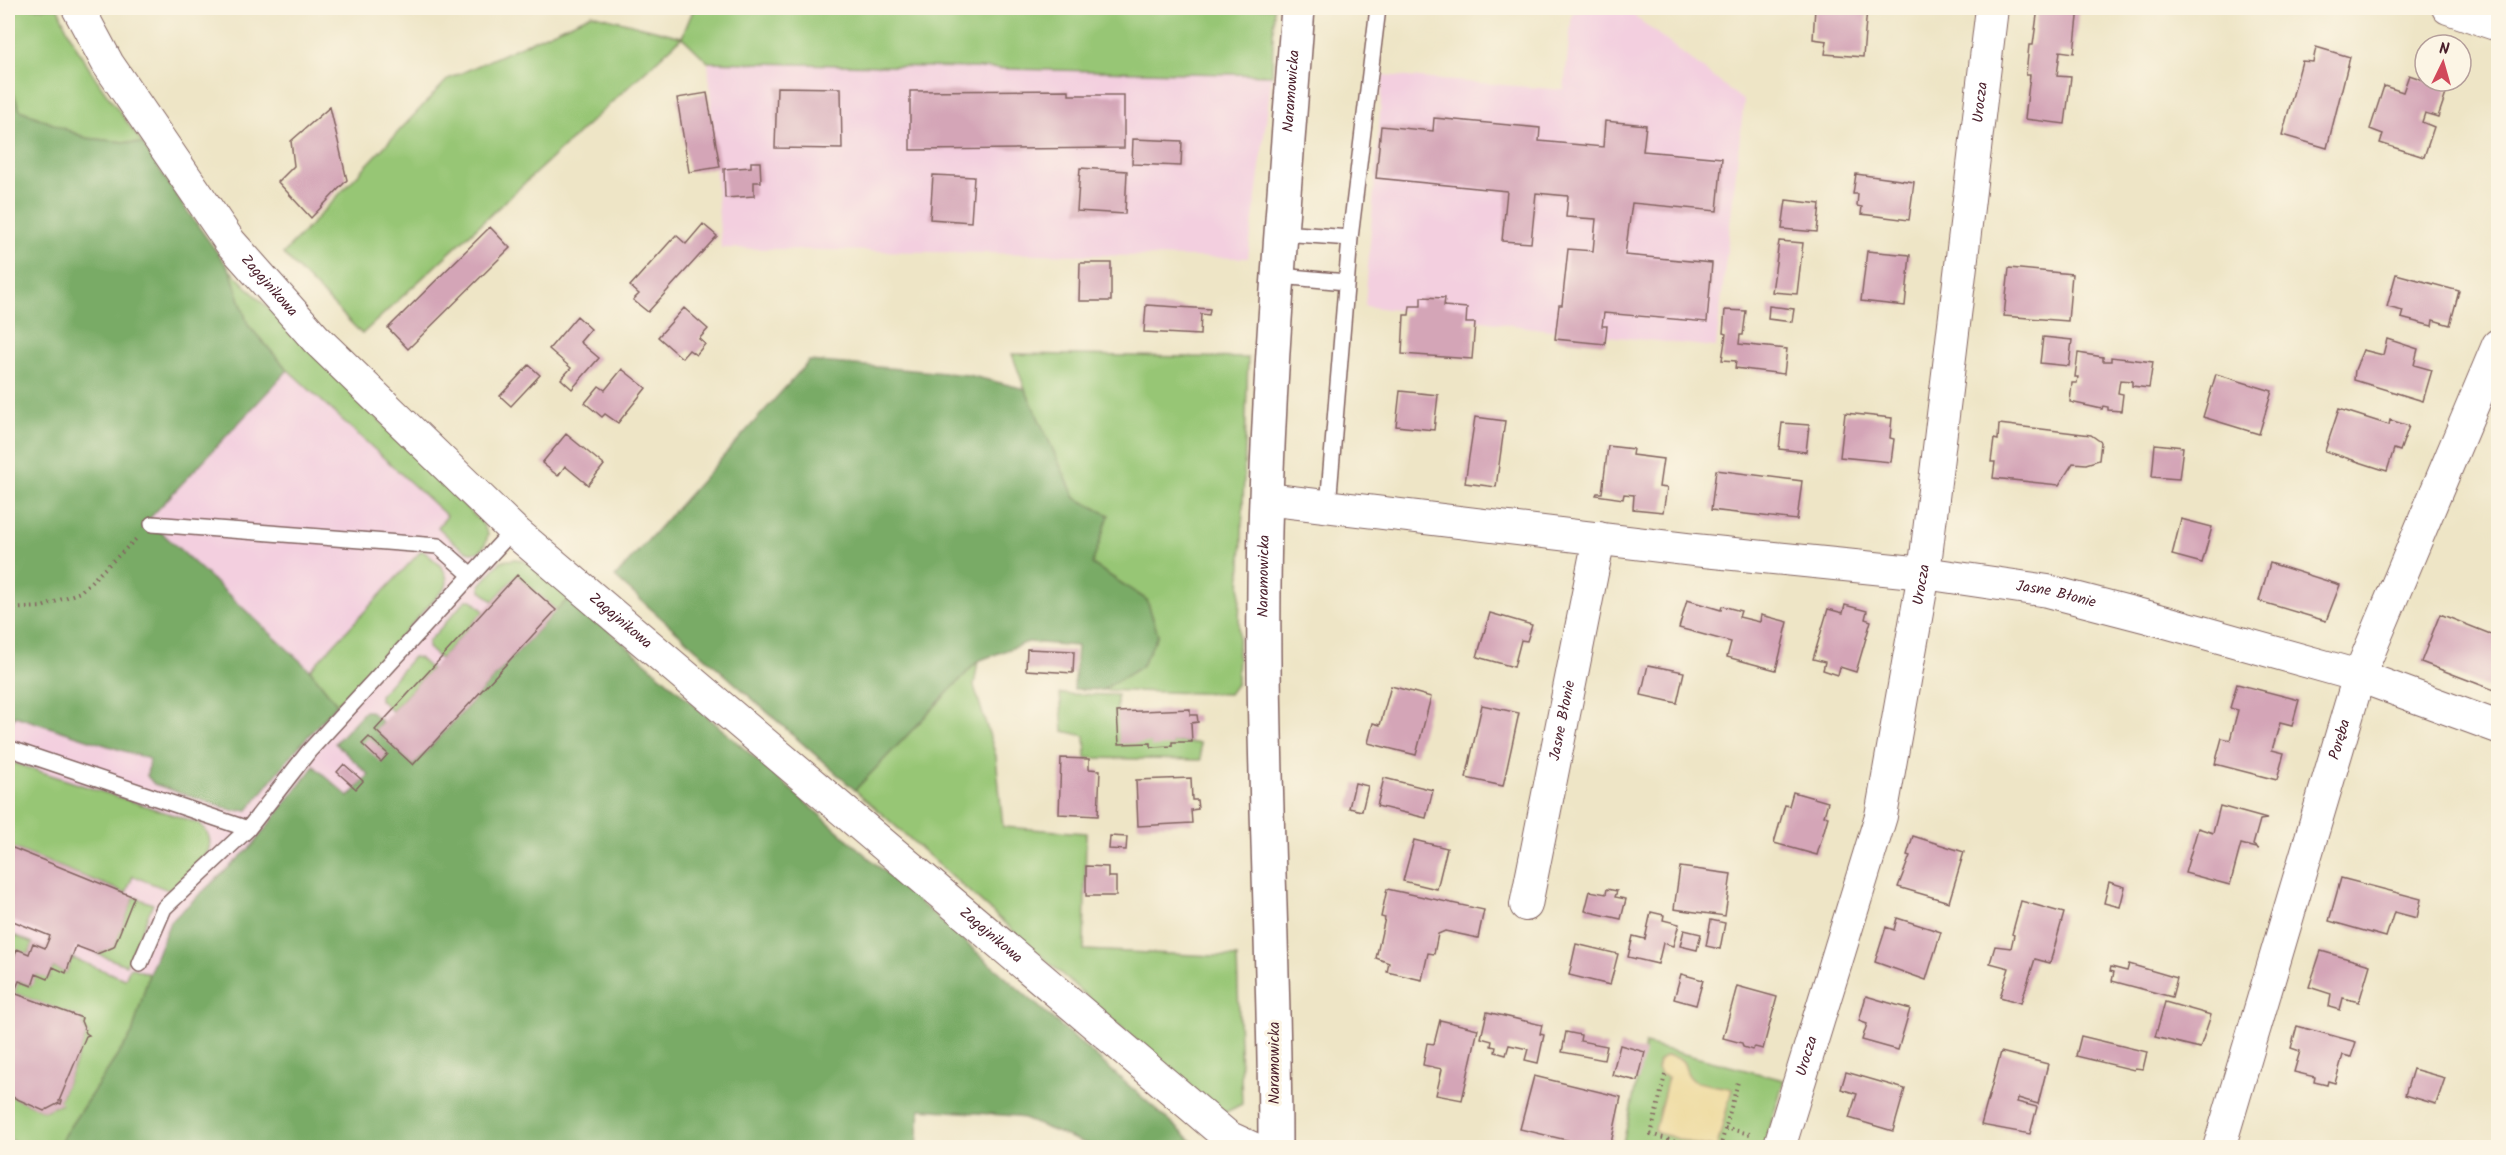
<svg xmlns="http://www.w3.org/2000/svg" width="2506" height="1155" viewBox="0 0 2506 1155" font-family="Kalam,sans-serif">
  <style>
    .built { fill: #f3cfdf }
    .green { fill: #97c675; stroke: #707250; stroke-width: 1.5 }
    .forest { fill: #79ab66; stroke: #626548; stroke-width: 1.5 }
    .sand { fill: #eeda9e; stroke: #9c7c64; stroke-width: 1.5 }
    .building { fill: #d4a5b7 }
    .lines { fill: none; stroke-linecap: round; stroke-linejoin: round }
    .service-casing { stroke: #836461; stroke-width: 18 }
    .minor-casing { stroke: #836461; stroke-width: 34 }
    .tertiary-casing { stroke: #836461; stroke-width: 36 }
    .path { stroke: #836461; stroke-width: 4; stroke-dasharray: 1.5 4.5; stroke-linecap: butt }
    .service { stroke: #fff; stroke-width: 15 }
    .minor { stroke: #fff; stroke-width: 32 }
    .tertiary { stroke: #fff; stroke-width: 33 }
    .labels { text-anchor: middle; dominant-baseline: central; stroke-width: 6; stroke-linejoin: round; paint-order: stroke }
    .street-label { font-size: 15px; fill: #4a1f2b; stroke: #fcf5e5 }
  </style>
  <rect width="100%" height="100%" fill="#fcf5e5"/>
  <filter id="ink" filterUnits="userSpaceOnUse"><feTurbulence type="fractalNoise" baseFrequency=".0167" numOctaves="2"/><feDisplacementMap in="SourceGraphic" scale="12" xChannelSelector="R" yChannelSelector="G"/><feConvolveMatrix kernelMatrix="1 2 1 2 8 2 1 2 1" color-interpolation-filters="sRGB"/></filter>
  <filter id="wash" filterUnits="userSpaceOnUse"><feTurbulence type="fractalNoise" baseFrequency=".008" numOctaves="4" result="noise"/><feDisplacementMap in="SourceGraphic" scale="24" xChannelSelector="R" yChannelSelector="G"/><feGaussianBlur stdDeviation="1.35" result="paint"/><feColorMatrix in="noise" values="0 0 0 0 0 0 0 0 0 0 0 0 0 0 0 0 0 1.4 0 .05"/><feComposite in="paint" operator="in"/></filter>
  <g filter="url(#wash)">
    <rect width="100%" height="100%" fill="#eee5c6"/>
    <path class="built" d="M8,8L213,269L476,541L517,575L581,613L85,1147H8Z
      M1599,8H1624L1744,101L1716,347L1558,331L1365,306L1383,75L1564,90L1572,13Z
      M708,62L1272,75L1248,258L721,248Z"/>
    <path class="green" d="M8,8H58C77,58 112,101 143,144L86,138L20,110L8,80Z
      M694,8H1274L1272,75L708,62L682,37L362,334L283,254L448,79L592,14L682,37Z
      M230,270L482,523L488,534C481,573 451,540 438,527L447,516L288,370L248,325Z
      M1012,354L1248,358L1237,683L1229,694L1102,690L1141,667L1158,634L1147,600L1092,564L1109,515L1075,498L1025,389Z
      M422,550C434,560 451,570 446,587L337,704L310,670Z
      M516,559L532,564L571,597L556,610L517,575L493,601L481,591L480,585L501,561Z
      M466,600H472L484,611L440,659L428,648V642Z
      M413,657L419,658L431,669L392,711L380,700V695Z
      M978,661L974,686L996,756L1003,827L1086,833L1084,950L1237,957L1242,1104L1220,1115L855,790Z
      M1060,694L1117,695V712L1151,743L1172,746V742L1200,743L1201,760L1086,758L1085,736L1063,731Z
      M8,761L198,823C231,848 187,874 168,890L133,876L126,893L8,846Z
      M134,897L153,904L126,965L97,954L114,946Z
      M8,933L33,943L29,954L17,950L8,973Z
      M72,958L125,979L130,967L149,974L132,1034L65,1134L58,1147H17L8,1136V1095L44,1111L61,1104L59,1101L86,1036L89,1035L86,1033L81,1018L14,993L19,981L31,986L36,974L49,978L53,967L66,973Z
      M1645,1044L1784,1080L1764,1147L1622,1148Z"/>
    <path class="forest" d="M8,80L20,110L86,138L143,144L185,208L230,270L248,325L288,370L148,520L310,670L337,704L295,751L248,810L235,811L154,784L147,776L149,759L15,716L8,729Z
      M809,361L968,375L1025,389L1075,498L1109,515L1092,564L1147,600L1158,635L1141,667L1102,690L1074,689L1077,646L1028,642L978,661L855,790L615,577Z
      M571,597L1199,1147H1094L1016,1116L920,1109L917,1148H58L65,1134L132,1034L149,974L170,922L252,846L314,766L349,797L369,775L335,743L365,711H370L382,722L375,730L414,765L556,610Z"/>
    <path class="sand" d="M1666,1056C1693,1058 1679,1069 1693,1080C1699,1084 1722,1086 1732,1089L1717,1147C1697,1148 1677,1137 1657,1133L1655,1130L1668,1077L1662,1075L1657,1069L1659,1061Z"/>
    <g id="blocks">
      <path class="building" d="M1815,8H1867L1863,57L1825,54L1827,41L1813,39Z
        M2038,8H2079L2074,53L2060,51L2057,76L2071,77L2065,124L2025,119L2030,75H2026L2029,45H2033Z
        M2316,47L2350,57L2327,148L2282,135L2302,61L2313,62Z
        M2409,75L2448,88L2438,117L2425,113L2422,122L2434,127L2424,157L2380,143L2383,134L2370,129L2384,86L2403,92Z
        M777,87L841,88L842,149L775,148Z
        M1069,90V95H1124V148L910,150V91Z
        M707,93L720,167L689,172L677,98Z
        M330,107L347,180L311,218L278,182L294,166L291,141Z
        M1434,118L1540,128L1539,141L1603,147L1605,121L1646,125L1643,151L1722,158L1717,211L1632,203L1625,255L1712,263L1707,322L1604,313L1602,326H1607L1605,344L1555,339L1559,305H1562L1568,249L1593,251L1596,219L1566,217L1568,196L1536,193L1531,243L1502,241L1507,191L1376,178L1381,126L1433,131Z
        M1133,139L1182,141L1181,166L1132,164Z
        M751,162H760L761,182H754V196L725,198L724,169L751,167Z
        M1080,168L1127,171L1125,214L1077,211Z
        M1856,174L1914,182L1909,220L1861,214L1862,207L1857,206L1858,194H1853Z
        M933,175L974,177L971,222L930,219Z
        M1786,200L1820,204L1817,232L1782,229Z
        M703,224L717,236L648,312L633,300L639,294L630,286L676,235L686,244Z
        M490,227L510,248L408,349L388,328Z
        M1779,241L1803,243L1797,294L1772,292Z
        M1867,251L1910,255L1905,306L1861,301Z
        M1080,263H1111V301H1079Z
        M2009,268L2072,274L2068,321L2004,316Z
        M2396,274L2459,291L2450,325L2433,320L2432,326L2401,318L2403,311L2387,307Z
        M1421,297L1445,298L1444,306L1467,308L1466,323H1475L1472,359L1402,354L1404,315H1409L1410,306H1421Z
        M1146,305L1210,309L1209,315L1201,314L1200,335L1144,332Z
        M1769,306L1794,309L1792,322L1768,319Z
        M684,308L708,329L699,339L705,344L696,355L689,350L682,358L658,337Z
        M1725,310L1746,311L1743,335H1740L1739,344L1787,349L1784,374L1735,368L1736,361L1722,360L1726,334L1723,333Z
        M577,316L591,329L580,342L599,358L572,389L561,379L571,368L549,349Z
        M2043,337L2072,340L2069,366L2040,363Z
        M2387,339L2418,349L2414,365L2432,370L2423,401L2354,380L2355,370L2363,350L2383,355Z
        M2078,353L2103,357V361H2111V357L2153,362L2149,388L2132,386V381L2120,380L2118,393L2123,394L2121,411L2108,410V407L2103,406L2102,409L2070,402L2072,383H2077L2078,377H2075Z
        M529,365L540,375L511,406L500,396Z
        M622,369L646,388L618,423L605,414L602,417L585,403L599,386L605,390Z
        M2216,374L2272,391L2259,434L2203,417Z
        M1400,391L1438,395L1434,430L1396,426Z
        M2339,409L2389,425L2390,420L2409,426L2400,451L2394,449L2387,471L2325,451Z
        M1845,413L1892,418L1890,438L1894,439L1891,462L1840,457Z
        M1475,417L1505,421L1496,487L1465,483Z
        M1782,423L1809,425L1806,452L1779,449Z
        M1999,424L2091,435L2101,442L2099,460L2086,464L2073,463L2059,485L1993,478L1995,462H1991L1994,439L1998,440Z
        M566,434L604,465L588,485L565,466L558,476L542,463Z
        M2155,444L2183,447L2179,479L2152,477Z
        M1608,446L1633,449L1632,455L1663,459L1659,487L1667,488L1663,512L1633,509L1634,495L1624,494L1623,499L1596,495L1597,493H1602Z
        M1716,470L1802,481L1797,520L1711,510Z
        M2181,519L2212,527L2202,563L2172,555Z
        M2270,563L2340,585L2326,621L2259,601Z
        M517,575L556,610L413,765L375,730Z
        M1687,600L1721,610L1722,606L1741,611L1739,617L1760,622L1761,615L1788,622L1776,670L1727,657L1731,642L1679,628Z
        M1845,605L1867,611L1865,619L1871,621L1856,672L1840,667L1838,675L1823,670L1825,662L1813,659L1828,609L1843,613Z
        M1490,613L1532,625L1527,641L1521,640L1514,667L1477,657Z
        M2440,614L2498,637V678L2494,690L2421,662Z
        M1027,649L1074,651L1073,673L1026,670Z
        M1648,665L1684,672L1677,703L1641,695Z
        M2237,684L2299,700L2292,726L2280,723L2272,750L2284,753L2277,780L2215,764L2222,738L2230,740L2238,710L2230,708Z
        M1391,686L1431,697L1416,755L1368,743L1373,723L1380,725Z
        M1482,705L1519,713L1503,786L1466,778Z
        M1190,709V715H1197L1198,722L1191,723L1192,742H1172V746L1151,747V743L1119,744L1117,712Z
        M369,737L388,754L381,762L362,744Z
        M1061,758L1089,759V769L1100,770L1098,816L1059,814Z
        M344,764L363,781L356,789L337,772Z
        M1191,778L1192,800H1197L1198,809L1191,810L1192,823L1138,826L1136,780Z
        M1384,778L1433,790L1426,818L1377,806Z
        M1355,783L1368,786L1362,811L1349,808Z
        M1793,792L1828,802L1824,816L1828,817L1817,855L1774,843L1785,805L1789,806Z
        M2220,806L2267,819L2260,820L2253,845L2259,849L2241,844L2230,885L2185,873L2198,828L2213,833Z
        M1110,836L1127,837L1126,850L1109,849Z
        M1913,836L1964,852L1949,902L1898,887L1910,856L1907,855Z
        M1414,840L1447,848L1437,889L1403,881Z
        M8,846L134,897L114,947L97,954L76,946L66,973L53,967L48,979L36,974L32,986L19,981L14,993L82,1018L81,1021L86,1033L89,1035L86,1036L59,1101H62L61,1104L59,1103L44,1111L8,1095V973L17,949L29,954L33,943L45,948L50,936L8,919Z
        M1086,866L1108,867V877H1116V896H1086Z
        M1680,867L1731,874L1725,916L1674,909Z
        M2341,878L2421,899L2417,918L2394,912L2386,937L2329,921Z
        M2109,882L2125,887L2120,907L2104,903Z
        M1387,889L1484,910L1478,938L1445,931L1438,934L1434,954L1428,953L1422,980L1387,972L1389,963L1376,958L1385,918L1381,917Z
        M1607,889L1617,891L1615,897L1626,899L1621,919L1585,911L1590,891L1606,894Z
        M2021,901L2064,913L2050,963L2035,959L2021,1003L2000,997L2009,968L1990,963L1995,946L2011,948L2014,935L2012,934Z
        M1651,912L1664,915L1663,920L1679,924L1673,946L1663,943L1658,964L1628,957L1633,936L1645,939Z
        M1897,918L1941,932L1926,980L1875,962L1886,927L1894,930Z
        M1711,920L1725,923L1720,949L1706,946Z
        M1684,930L1701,934L1697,950L1680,946Z
        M1576,944L1618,954L1610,985L1569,975Z
        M2321,951L2370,965L2359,1002L2343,998L2340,1010L2329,1007L2331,994L2309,987Z
        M2129,964L2177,978L2172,997L2112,981L2114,972L2110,971L2111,967L2127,971Z
        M1681,974L1703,980L1696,1005L1674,999Z
        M1737,986L1777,997L1763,1049L1755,1047L1752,1050L1743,1047L1742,1043L1723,1038Z
        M1866,996L1910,1009L1898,1050L1862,1040L1867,1024L1859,1021Z
        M2165,1002L2211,1015L2200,1048L2155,1037Z
        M1487,1012L1542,1025L1540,1034L1544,1035L1538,1063L1525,1060L1528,1049L1509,1045L1506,1055L1495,1052L1496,1047L1491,1046L1492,1041L1481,1038Z
        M1440,1020L1478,1029L1462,1100L1436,1095L1442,1069L1423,1065L1427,1043L1434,1044Z
        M2297,1026L2356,1042L2351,1057L2343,1055L2335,1083L2328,1081L2327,1085L2314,1082L2315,1077L2294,1072L2300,1051L2291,1048Z
        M1566,1032L1581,1035L1580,1041L1607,1046L1604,1060L1562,1052Z
        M2081,1036L2147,1052L2143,1069L2135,1068L2134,1070L2076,1056Z
        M1620,1045L1645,1052L1638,1081L1612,1075Z
        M2001,1052L2048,1064L2038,1104L2018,1098L2017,1102L2037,1107L2030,1134L1981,1125Z
        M2413,1069L2445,1078L2436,1104L2405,1095Z
        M1846,1072L1905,1089L1893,1131L1849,1118L1857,1094L1841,1089Z
        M1534,1076L1621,1097L1610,1148H1600L1520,1129Z"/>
    </g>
  </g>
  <g filter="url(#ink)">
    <use href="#blocks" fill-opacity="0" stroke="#836461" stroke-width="1.5"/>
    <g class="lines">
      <defs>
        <path id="service" d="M1283,233L1350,238
          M1280,276L1346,282
          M1328,506L1350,238L1378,8
          M152,524L438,546L471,575
          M8,748L248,829
          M140,964L164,908L248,829L309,751L513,530"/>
        <g id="minor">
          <path id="s1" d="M78,8L108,64L230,242L316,339L513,530L1228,1137L1252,1148"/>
          <path d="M2448,8L2498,25"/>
          <path id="s2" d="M1266,499L1694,550L1924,573L2048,591L2148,617L2359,676L2498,727"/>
          <path id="s3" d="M1526,905L1599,538"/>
          <path id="s4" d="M1779,1148L1881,816L1924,573L1992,8"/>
          <path id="s5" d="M2219,1148L2359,676L2498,345"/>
        </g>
        <g id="tertiary">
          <path id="s6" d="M1275,1148C1275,960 1262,773 1264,586C1266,393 1284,200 1298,8"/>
        </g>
      </defs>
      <use href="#service" class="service-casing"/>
      <use href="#minor" class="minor-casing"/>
      <use href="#tertiary" class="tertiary-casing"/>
      <path class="path" d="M8,609L42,607L80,592L136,539
        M1665,1075L1651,1134L1694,1148
        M1725,1128L1754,1135
        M1720,1148L1738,1082"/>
      <use href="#service" class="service"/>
      <use href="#minor" class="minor"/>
      <use href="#tertiary" class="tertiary"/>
    </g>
  </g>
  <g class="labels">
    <g class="street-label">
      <text stroke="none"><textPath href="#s6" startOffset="1058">Naramowicka</textPath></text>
      <text stroke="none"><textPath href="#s4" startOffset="1068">Urocza</textPath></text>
      <text stroke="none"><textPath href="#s1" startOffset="338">Zagajnikowa</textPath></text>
      <text stroke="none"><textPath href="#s6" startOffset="572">Naramowicka</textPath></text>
      <text stroke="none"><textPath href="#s4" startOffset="582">Urocza</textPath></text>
      <text stroke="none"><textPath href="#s2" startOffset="796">Jasne Błonie</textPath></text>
      <text stroke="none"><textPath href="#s1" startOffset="824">Zagajnikowa</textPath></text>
      <text stroke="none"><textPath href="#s3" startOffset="188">Jasne Błonie</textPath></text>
      <text stroke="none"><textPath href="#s5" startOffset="426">Poręba</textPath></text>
      <text stroke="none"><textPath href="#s1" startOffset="1310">Zagajnikowa</textPath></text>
      <text stroke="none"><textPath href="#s4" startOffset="96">Urocza</textPath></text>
      <text transform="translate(1275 1063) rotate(-90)">Naramowicka</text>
    </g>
  </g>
  <rect width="2506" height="1155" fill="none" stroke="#fcf5e5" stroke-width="30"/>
  <g transform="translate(2443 63) rotate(5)"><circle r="28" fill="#fcf5e5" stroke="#b59f9b" stroke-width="1.5"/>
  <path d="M0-4.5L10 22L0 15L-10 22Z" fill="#d1495b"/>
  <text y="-9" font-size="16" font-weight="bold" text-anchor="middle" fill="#4a1f2b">N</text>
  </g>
</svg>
